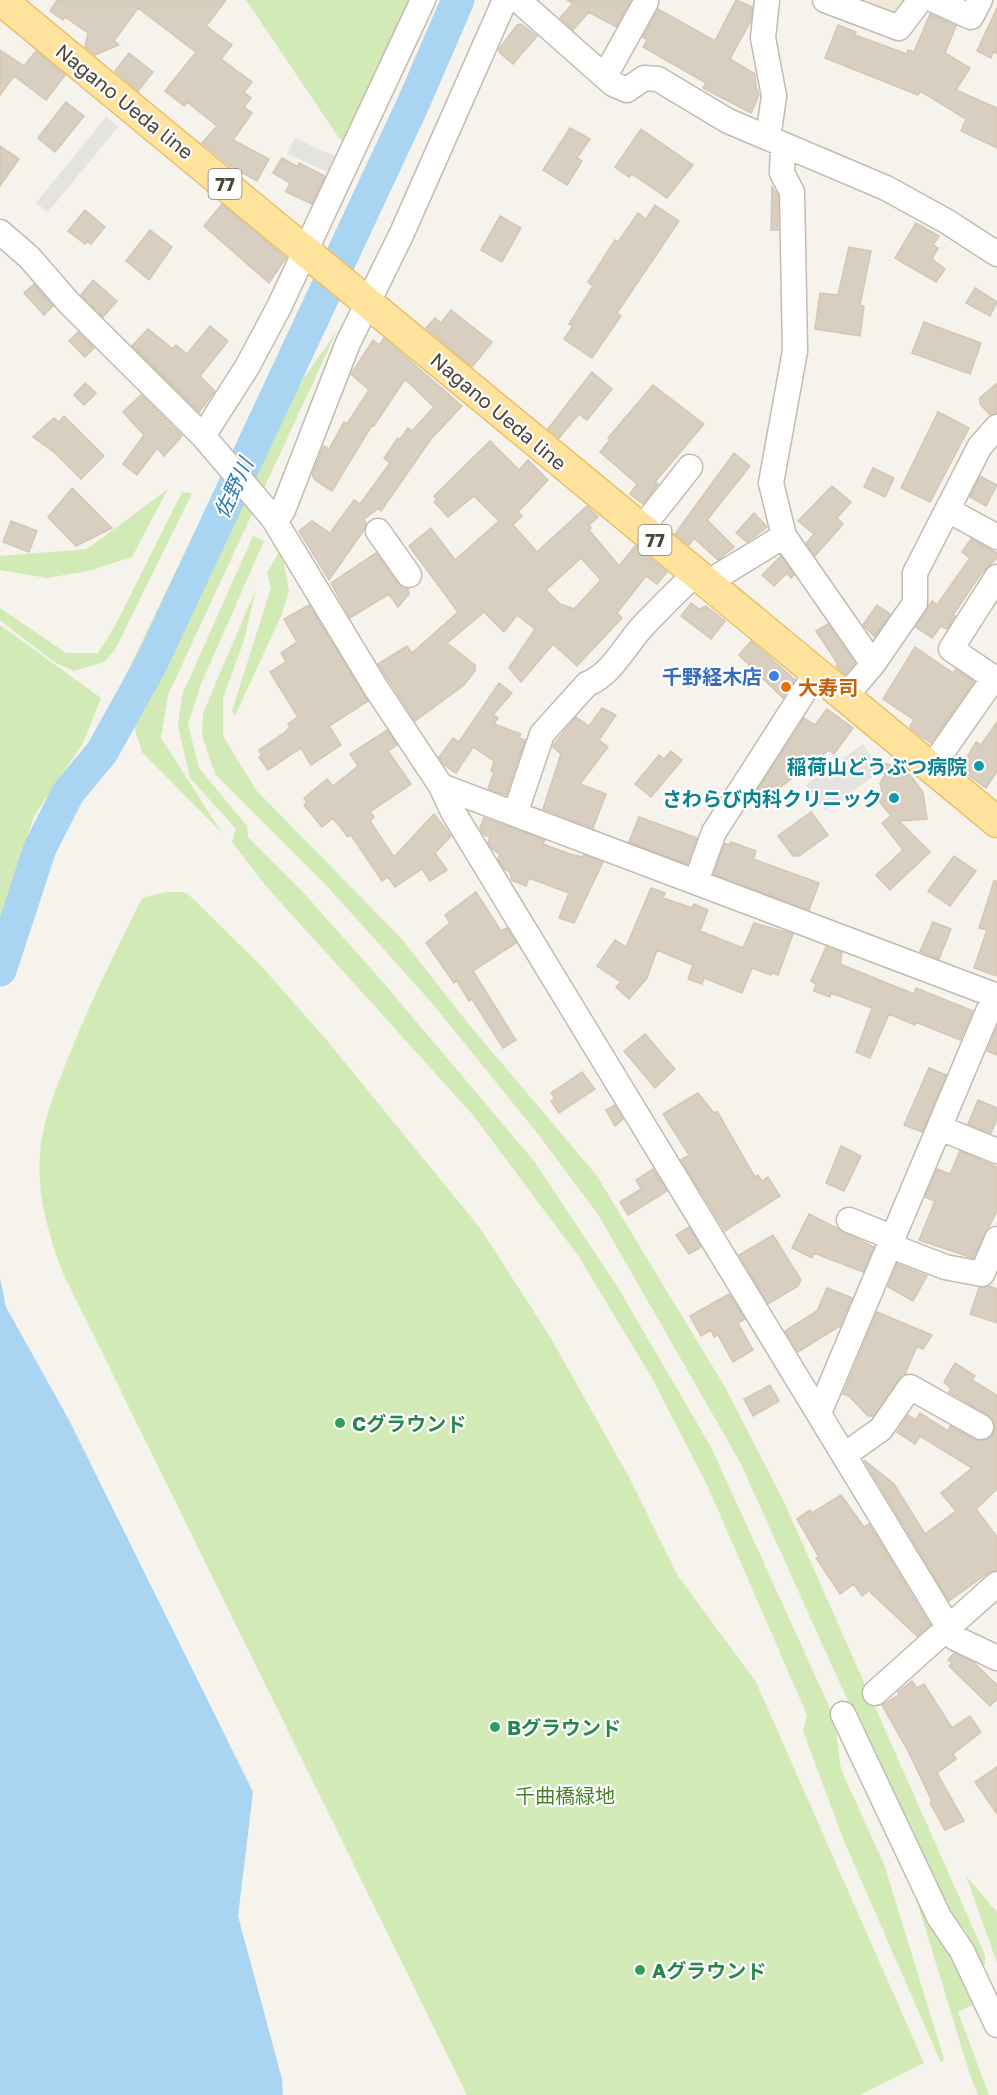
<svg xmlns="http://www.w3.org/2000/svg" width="997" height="2095" viewBox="0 0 997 2095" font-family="'Golos Text','Noto Sans JP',sans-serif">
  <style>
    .education { fill: #efe8d6 }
    .green { fill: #d2eab5 }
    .parking { fill: #e5e3e0 }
    .water { fill: #a9d4f2 }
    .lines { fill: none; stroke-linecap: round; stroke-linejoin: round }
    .river { stroke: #a9d4f2; stroke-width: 33 }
    .building { fill: #d8cfc1; stroke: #d3c7b4; stroke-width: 1.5; fill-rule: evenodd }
    .minor-casing { stroke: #c2bbae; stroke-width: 27 }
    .major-casing { stroke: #e6c16a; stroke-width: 33 }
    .minor { stroke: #fff; stroke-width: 24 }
    .major { stroke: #ffe39c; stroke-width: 30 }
    .shop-dot { fill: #3f7fe0; stroke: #fff; stroke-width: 2 }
    .food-dot { fill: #e8710a; stroke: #fff; stroke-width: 2 }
    .culture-dot { fill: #0f9aa8; stroke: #fff; stroke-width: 2 }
    .leisure-dot { fill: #2e9e5b; stroke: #fff; stroke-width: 2 }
    .labels { text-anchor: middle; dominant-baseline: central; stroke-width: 4.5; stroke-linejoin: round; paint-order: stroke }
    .shield { fill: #fff; stroke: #817c74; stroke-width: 1.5 }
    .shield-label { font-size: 18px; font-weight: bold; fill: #4b4439 }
    .street-label { font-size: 20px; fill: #4b4439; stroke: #fff }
    .shop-label { font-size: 20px; font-weight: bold; fill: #366cbe; stroke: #fff; text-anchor: end }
    .food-label { font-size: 20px; font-weight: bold; fill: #c56008; stroke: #fff; text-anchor: start }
    .culture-label { font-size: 20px; font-weight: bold; fill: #0d838f; stroke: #fff; text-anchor: end }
    .leisure-label { font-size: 20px; font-weight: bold; fill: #27864d; stroke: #fff; text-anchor: start }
    .park-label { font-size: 20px; fill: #4a7f2a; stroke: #fff }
    .water-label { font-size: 21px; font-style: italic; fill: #2e7ab2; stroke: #fff }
  </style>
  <rect width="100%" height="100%" fill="#f6f3ec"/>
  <path class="education" d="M845,0H908L889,17Z"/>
  <path class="green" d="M246,0H415L349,140L341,141Z
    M337,331L168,695L161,738L222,833L142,752L121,685L183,556L241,458L268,428Z
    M168,489L132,557L88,571L47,578L0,570V556L87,549Z
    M182,492L192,493L115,650L104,662L74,671L54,662L0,620V608L66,653H98L115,626Z
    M253,536L264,541L201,684L188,724L199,768L247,826L248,837L303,892L382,981L534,1161L617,1286L711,1447L834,1717L841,1769L885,1867L944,2059L941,2063L844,1841L803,1731L807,1715L708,1487L652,1378L579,1257L473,1115L265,885L232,842L236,829L190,778L178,726L182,695Z
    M281,548L289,591L281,616L235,716L232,711L271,588L267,573Z
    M256,589L244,640L223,698V736L256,790L401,938L467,1022L597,1176L725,1387L784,1502L985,1955V1964L982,1967L966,1931L949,1913L856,1719L741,1464L599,1216L538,1134L432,1003L327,886L215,774L202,735L203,713Z
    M0,625L101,698L83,743L34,816L0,917Z
    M166,892H183L189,895L264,969L324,1037L480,1228L549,1335L629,1477L678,1576L756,1682L924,2063L860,2095H467L62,1271C48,1233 37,1195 40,1155C42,1122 56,1088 68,1058C89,1005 114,955 139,904L143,898Z
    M906,1865L971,1990L973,2005L958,2012L989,2095H978L970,2075Z
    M966,1876L997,1912V1963Z"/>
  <path class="parking" d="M106,117L118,127L48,212L36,203Z
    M295,138L341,159L334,175L287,154Z
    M863,744L881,771L825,811L806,785Z"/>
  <path class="water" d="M0,1278L6,1307L69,1420L253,1792L238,1916L282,2079L283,2095H0Z"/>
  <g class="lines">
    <path class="river" d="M0,970L40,848L68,793L102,752L151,664L413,104L458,0"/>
  </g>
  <path class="building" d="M57,0H226L206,26L232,45L221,59L252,82L244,92L251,98L244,107L252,113L233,140L269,159L257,181L230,166L202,143L217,126L187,102L184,106L165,91L196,52L193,50L138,8L114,41L119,45L95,55L85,47L88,33L65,17L63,20L50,11Z
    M567,0H631L616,27L589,12L573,30L560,18L573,3Z
    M736,0L752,7L751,20L730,59L755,74L756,87L759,95L751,113L703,88L706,83L643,47L647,40L643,37L658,9L715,41Z
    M997,8V54L993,52L991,58L977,51Z
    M930,14L956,26L945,53L970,68L956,90L997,108V148L961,131L966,119L920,91L918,95L825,58L838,25L856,32L855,35L907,54L908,50L914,52Z
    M521,24L537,36L513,64L499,52V49L517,25Z
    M0,50L24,66L36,51L65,75L46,100L14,76L0,95Z
    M129,53L153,72L138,91L115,71Z
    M66,102L84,116L55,152L38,138Z
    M570,128L590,139L577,158L582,161L567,185L543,170Z
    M641,129L693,165L667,198L632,174L629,177L615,167Z
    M0,146L19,159L0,186Z
    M282,158L298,167L299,163L325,176L312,204L286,192L290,183L273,173Z
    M772,187L778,196V230H771Z
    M222,204L286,258L269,283L204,226Z
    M655,205L679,221L617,313L621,316L592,358L564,339L573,326L569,324L593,286L588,282L615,240L618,242L638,213L646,219Z
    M85,210L105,227L91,244L87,241L85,244L68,231Z
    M500,216L521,228L502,262L481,250Z
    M916,223L939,236L933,245L938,248L932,259L945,269L936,282L895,258Z
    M150,230L172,247L149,280L126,261Z
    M849,247L871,251L860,305L864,306L860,336L815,329L820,293L838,295Z
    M93,280L117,301L103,317L81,295Z
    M34,284L53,306L44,315L24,293Z
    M975,288L997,302L990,316L966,303Z
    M451,310L492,342L472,367L426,328L435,318L441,323Z
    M924,322L981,343L970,374L912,353Z
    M210,326L228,341L200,376L215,391L199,412L132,346L148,329L173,349L176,345L187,354Z
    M78,332L94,348L85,357L69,341Z
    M384,338L462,406L431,439L381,511L379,508L364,519L366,523L364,530L329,580L299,531L312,521L330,533L354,500L360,504L390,463L384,458L398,438L400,439L408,428L412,431L434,407L405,379L374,426L372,425L332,491L315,480L312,475L322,450L324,446L329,449L344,422L347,424L369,390L351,374L373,340L379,345Z
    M592,372L612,389L587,420L579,414L559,438L548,429Z
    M85,383L96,393L84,405L74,395Z
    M997,383V413L990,415L980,404V398Z
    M653,385L704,424L655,482L658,484L643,504L630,494L637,484L600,452L610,440L608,438Z
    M141,395L182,436L164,456L157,448L137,475L123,464L144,435L123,412Z
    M938,412L952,419L951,422L954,420L969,428L930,502L901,488Z
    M64,416L104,456L81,479L54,452L33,437L54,418L59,422Z
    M490,441L519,470L528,460L548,480L518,512L522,516L513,525L537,552L587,506L598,517L589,525L591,528L589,530L619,566L635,546L667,572L657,584L646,576L617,613L622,618L577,666L553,644L521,682L509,668L535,629L517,615L504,632L484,612L447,643L475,665V671L463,686L415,721L378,664L407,646L412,653L458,612L409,546L431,528L455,560L499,521L474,496L448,517L434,502L437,500L434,496ZM581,558L601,580L574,609L560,604L546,590Z
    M734,453L750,466L707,520L734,547L718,560L694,538L689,545L675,534Z
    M873,468L894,478L885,497L864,487Z
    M980,476L997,485L986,506L970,497Z
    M832,486L851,502L837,518L843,524L815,556L806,543L814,534L798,521Z
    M72,488L112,528L76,546L48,517Z
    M754,513L767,527L747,542L736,533Z
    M11,521L37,531L29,552L3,542Z
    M971,539L997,553V558L980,575L953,615L955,616L947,629L941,626L932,638L916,627L932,601L937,605L970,558L962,552Z
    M376,553L397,583L408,589L409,594L398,607L389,594L350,618L331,583Z
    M781,556L794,575L791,578L787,573L774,586L762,575Z
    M691,603L699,609L706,606L725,621L711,639L681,616Z
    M309,605L368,701L329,726L341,745L311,765L301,748L268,770L259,757L262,755L259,750L285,732L290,727L288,724L298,717L270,672L286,662L281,653L297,642L284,619Z
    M877,605L890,614L875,637L863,625Z
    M828,624L855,663L845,675L836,666L838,664L816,631Z
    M751,641L795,680L783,698L739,655Z
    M915,647L953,673L956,669L974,682L931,743L912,730L910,726L914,720L883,699Z
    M499,683L512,693L493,715L498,718L494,724L521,734L519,738L525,740L506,795L488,789L494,772L491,771L494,761L473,747L456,773L444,765L439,757L453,738L459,742Z
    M602,708L616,715L599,740L608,747L580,784L606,794L593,828L543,809L561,754L553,747L554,744L576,717L589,726Z
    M827,709L853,728L834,754L829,750L758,804L753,797L804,718L815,725Z
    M997,722V771L986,788L960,769L976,742L981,745Z
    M387,730L397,745L388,751L411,784L370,812L374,817L370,821L394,857L434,814L451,836L435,853L447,870L430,881L422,869L395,887L388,877L382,881L351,835L348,837L333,818L322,827L304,805L307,802L304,798L327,779L333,786L358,766L350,754Z
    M671,751L682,760L651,797L635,784L659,755L664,759Z
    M883,763L898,767L910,775L923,792L927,819L899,821L930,852L890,890L876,875L903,850L882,823L891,816L875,796L882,791L880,783L885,775Z
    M811,812L828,835L799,856H793L778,836Z
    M639,817L697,838L687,864L629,842Z
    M484,818L545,840L543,844L570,854L583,857L584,855L603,862L574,923L559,918L569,893L529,878L526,886L511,880L510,872L504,869L498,859L500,854L493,850L488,843L490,837L483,834L480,828Z
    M731,842L756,851L753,859L819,883L809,910L714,874L725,843L729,845Z
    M954,856L976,871L950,906L928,891Z
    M994,881H997V976L974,968L987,930L979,928Z
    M651,888L665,893L663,898L692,908L694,904L708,910L700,931L743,948L754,923L793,934L778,975L772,972L771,975L752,968L742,993L704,978L702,984L688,979L693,965L657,950L647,978L629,999L616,987L621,982L597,966L615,940L626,947Z
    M476,892L501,931L507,928L516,943L473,971L516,1040L503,1048L472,999L469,1001L457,981L454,983L426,943L450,923L445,915Z
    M933,922L951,929L939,959L920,951Z
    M826,947L842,953L840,964L914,994L916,988L973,1011L960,1040L916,1022L915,1025L889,1014L870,1058L856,1052L872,1008L831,993L830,997L814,991L816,984L811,981Z
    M997,1027V1055L987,1051Z
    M645,1034L675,1069L655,1088L624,1051Z
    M929,1068L946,1075L922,1132L904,1125Z
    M582,1072L595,1089L559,1113L551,1101L555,1098L551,1093Z
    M698,1093L714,1113L717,1111L755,1177L758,1175L762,1181L768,1177L780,1196L725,1231L681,1160L689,1155L663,1114Z
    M978,1100L997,1108V1119L991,1133L968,1124Z
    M615,1105L623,1119L615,1126L606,1110Z
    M841,1146L861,1156L844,1191L826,1183Z
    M960,1151L997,1167V1211L973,1258L919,1240L935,1201L925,1197L937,1169L950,1174Z
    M653,1169L667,1191L628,1215L620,1202L641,1189L636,1180Z
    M809,1214L874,1247L863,1272L814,1253L812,1258L792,1248Z
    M689,1227L701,1247L689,1254L676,1235Z
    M773,1235L801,1280L798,1286L768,1304L739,1255Z
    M897,1264L927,1276L913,1301L888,1287Z
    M989,1286L997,1289V1323L970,1314L979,1288Z
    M827,1288L852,1298L840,1326L798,1352L785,1331L817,1311Z
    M729,1294L745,1319L738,1323L753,1350L733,1362L718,1335L714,1337L711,1330L701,1336L690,1316Z
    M877,1312L932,1335L923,1349L917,1346L905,1374L873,1416H868L849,1396L843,1394Z
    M955,1363L975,1376L972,1380L997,1395V1489L976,1509L997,1537V1570L988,1573L949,1601L864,1460L894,1484L925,1534L956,1511L941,1493L972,1468L920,1436L915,1444L897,1432L908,1415L916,1420L920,1413L948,1431L950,1426L975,1440L982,1441L993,1434L995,1426L988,1415L949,1392L951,1389L944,1382Z
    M770,1385L779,1401L753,1416L744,1399Z
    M841,1495L864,1527L869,1524L930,1625L917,1636L869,1591L862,1596L854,1584L840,1594L816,1558L819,1557L797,1519L810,1510L812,1513Z
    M954,1653L973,1662L997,1685V1699L990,1706L949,1666L952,1663L948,1660Z
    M912,1681L917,1688L924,1684L952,1728L970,1716L981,1732L953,1754L956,1759L937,1773L964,1821L945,1830L930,1803L932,1801L908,1751L882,1705L899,1695L898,1692Z
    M997,1767V1814L975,1782Z"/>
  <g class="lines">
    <defs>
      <path id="minor" d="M518,0L613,84L627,90L644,78L658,79L728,121L886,188L946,221L997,254
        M767,0L763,38L774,96L768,138
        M825,0L899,28L920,0
        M934,0L971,17L980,0
        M605,76L646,2
        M783,145L782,173L792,192L795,351L771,483L784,536L873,664
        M0,232L29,257L69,303L203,436L273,518L376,688L441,786L997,996
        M203,436L247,367L279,307L423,0
        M948,510L997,537
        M276,521L283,510L348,343L402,233L505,0
        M641,529L690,467
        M378,531L409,575
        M710,585L720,575L784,536
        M845,697L873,664L915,603V573L980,446L997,427
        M931,768L994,678L951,649L997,577
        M441,786L453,812L955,1638L997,1658
        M515,814L542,734L587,684C611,675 625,646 642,627C659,609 677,591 695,574
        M696,882L714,832L816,673
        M940,1128L997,1151
        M849,1220L894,1238
        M891,1246L945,1267L982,1274L997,1239
        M819,1413L995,995
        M846,1454L881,1429L910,1387L981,1427
        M875,1693L997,1584
        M843,1714L939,1917L962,1951L997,2025"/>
      <path id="major" d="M1,0L997,822"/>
    </defs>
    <use href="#minor" class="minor-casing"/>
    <use href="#major" class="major-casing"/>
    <use href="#minor" class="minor"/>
    <use href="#major" class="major"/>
  </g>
  <circle class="shop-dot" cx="774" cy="676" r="6"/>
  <circle class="food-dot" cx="786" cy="687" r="6"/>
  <g class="culture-dot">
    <circle cx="979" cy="766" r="6"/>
    <circle cx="894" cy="798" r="6"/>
  </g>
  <g class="leisure-dot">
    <circle cx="340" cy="1423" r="6"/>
    <circle cx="495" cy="1727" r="6"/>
    <circle cx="640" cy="1970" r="6"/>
  </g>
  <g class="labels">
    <g class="shield">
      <rect x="208.5" y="169" width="33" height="30" rx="4.5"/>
      <rect x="638.5" y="525" width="33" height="30" rx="4.5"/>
    </g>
    <g class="shield-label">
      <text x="225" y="184">77</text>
      <text x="655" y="540">77</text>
    </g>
    <g class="street-label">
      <text transform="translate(125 101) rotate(39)">Nagano Ueda line</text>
      <text transform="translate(499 411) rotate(40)">Nagano Ueda line</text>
    </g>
    <g class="shop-label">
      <text x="762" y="676">千野経木店</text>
    </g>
    <g class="food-label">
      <text x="798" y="687">大寿司</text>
    </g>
    <g class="culture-label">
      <text x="967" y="766">稲荷山どうぶつ病院</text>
      <text x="882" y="798">さわらび内科クリニック</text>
    </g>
    <g class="leisure-label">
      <text x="352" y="1423">Cグラウンド</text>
      <text x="507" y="1727">Bグラウンド</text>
      <text x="652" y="1970">Aグラウンド</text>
    </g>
    <g class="park-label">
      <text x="565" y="1795">千曲橋緑地</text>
    </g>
    <g class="water-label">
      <text transform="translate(233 488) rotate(-65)">佐野川</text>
    </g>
  </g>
</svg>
